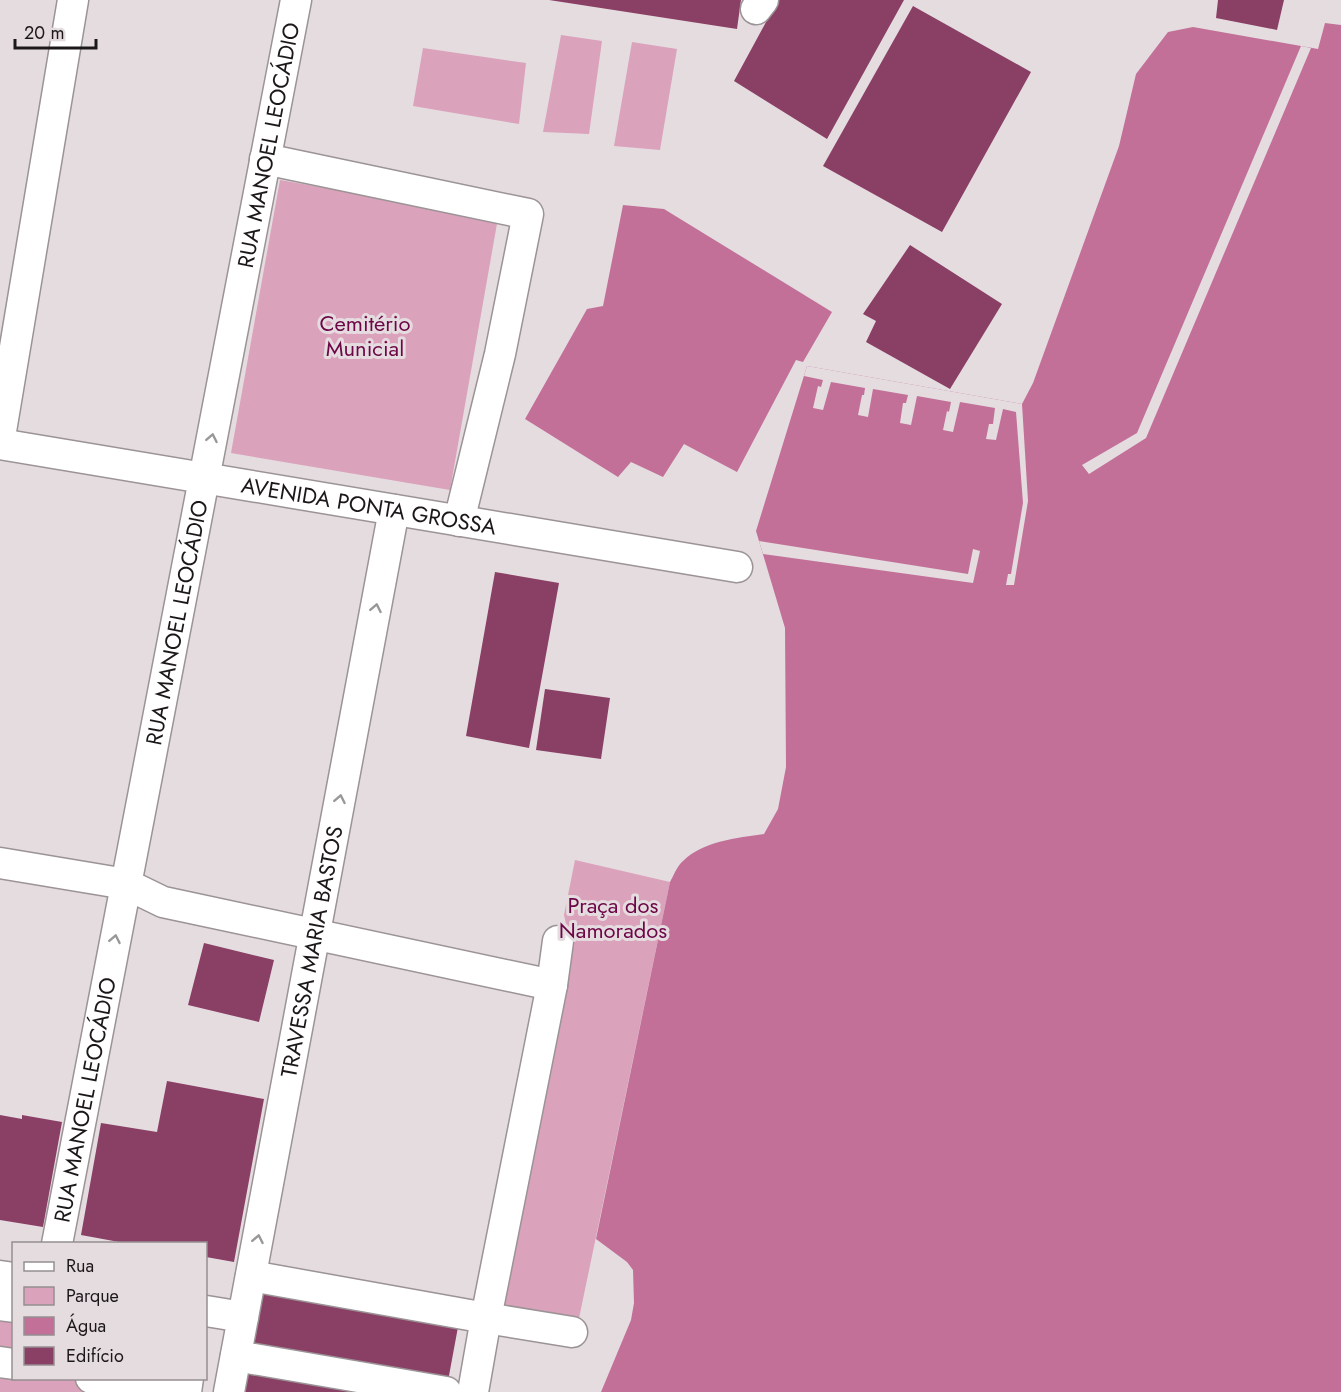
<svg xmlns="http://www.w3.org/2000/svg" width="1341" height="1392" viewBox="0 0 1341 1392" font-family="Jost,sans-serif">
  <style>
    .green { fill: #dba2bb }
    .water { fill: #c27098 }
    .pier { fill: #e5dce0 }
    .building { fill: #8a3f65 }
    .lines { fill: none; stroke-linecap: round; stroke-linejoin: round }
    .minor-casing { stroke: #9b9396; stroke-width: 33 }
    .minor { stroke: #fff; stroke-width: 30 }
    .oneway { stroke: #999798 }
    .labels { text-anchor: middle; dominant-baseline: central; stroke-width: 6; stroke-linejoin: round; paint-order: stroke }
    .street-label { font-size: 22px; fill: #1c181a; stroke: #e5dce0 }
    .park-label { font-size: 22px; fill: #6d0646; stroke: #e5dce0 }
  </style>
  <rect width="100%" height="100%" fill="#e5dce0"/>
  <path class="green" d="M561,35L602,41L589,134L543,132Z
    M632,42L677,49L660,150L614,146Z
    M423,48L526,63L519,124L413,106Z
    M280,180L498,218L450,490L231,453Z
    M575,860L670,882L578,1323L504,1307L569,938L564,915Z
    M0,1305L13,1307L14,1378L188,1379L186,1392H0Z"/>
  <path class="water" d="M1325,23L1341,25V1392H601L631,1320L634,1303L633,1270L627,1262L596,1239L670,882C674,875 677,866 683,861C703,841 737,838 764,834L778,809L786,767L785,628L756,531L807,366L1022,404L1033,383L1119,146L1136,74L1168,32L1193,27L1318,49Z
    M623,205L664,209L832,312L803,362L796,360L737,472L684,444L663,477L631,462L618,477L525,419L587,309L603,306Z"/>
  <path class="pier" d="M1301,46L1311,48L1146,438L1089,474L1082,465L1137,433Z
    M807,366L1022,404L1028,501L1014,585H1006L1008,574H1011L1023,503L1016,412L1003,409L996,440L986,439L989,424H993L995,408L960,402L953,432L943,430L947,411L949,412L951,402L917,396L911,425L900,423L903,403H906L908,395L873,389L868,417L858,415L862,395H864L865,388L831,382L823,410L813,408L818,386L821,387L823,380L804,376Z
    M759,541L968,574L973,549L980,551L973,583L763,554Z"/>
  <path class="building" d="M549,0H741L737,29Z
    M778,0H904L827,139L734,81Z
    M1218,0H1284L1277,30L1216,18Z
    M913,6L1031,72L942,232L823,166Z
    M910,245L1002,304L950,389L866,342L876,321L863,314Z
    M495,572L559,583L529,748L466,736Z
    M545,689L610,698L601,759L536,750Z
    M204,943L274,960L259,1022L188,1005Z
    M167,1081L264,1099L234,1262L206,1257V1244H130L81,1235L101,1123L157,1132Z
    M0,1115L22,1119V1115L62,1122L43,1227L0,1220Z
    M263,1292L458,1327L448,1381L253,1347Z
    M248,1372L365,1392H245Z"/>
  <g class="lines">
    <defs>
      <g id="minor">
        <path d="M756,9L763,0"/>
        <path d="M265,159L528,214L500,354L459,521"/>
        <path d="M0,437L73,0"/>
        <path id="s1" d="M0,444L737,567"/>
        <path d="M0,863L126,884L163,902L552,985"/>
        <path id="s2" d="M57,1244L296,0"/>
        <path d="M0,1276L14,1278"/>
        <path d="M251,1276L486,1318L572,1332"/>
        <path d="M0,1305L14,1307"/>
        <path d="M206,1311L243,1317"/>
        <path d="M236,1356L446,1392"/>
        <path d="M0,1362L14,1364"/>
        <path d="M91,1378L166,1392"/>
        <path d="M186,1392L188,1378"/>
        <path id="s3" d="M229,1392L394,510"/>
        <path d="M473,1392L486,1318L552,985L558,941"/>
      </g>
    </defs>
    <use href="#minor" class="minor-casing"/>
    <use href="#minor" class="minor"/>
  </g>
  <defs><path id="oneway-chevron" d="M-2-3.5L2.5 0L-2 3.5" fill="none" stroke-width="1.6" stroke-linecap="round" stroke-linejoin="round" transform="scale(1.5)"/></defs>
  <g class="oneway">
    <use href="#oneway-chevron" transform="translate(212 438) rotate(-79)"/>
    <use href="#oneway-chevron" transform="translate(376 608) rotate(-79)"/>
    <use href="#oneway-chevron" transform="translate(340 799) rotate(-79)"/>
    <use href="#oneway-chevron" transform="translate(115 939) rotate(-79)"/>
    <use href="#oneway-chevron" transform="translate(258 1239) rotate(-79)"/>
  </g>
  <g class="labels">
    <g class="street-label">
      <text stroke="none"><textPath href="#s2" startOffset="1119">RUA MANOEL LEOCÁDIO</textPath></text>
      <text stroke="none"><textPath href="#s1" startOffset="374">AVENIDA PONTA GROSSA</textPath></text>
      <text stroke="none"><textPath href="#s2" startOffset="633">RUA MANOEL LEOCÁDIO</textPath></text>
      <text stroke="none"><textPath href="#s3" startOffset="448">TRAVESSA MARIA BASTOS</textPath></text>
      <text stroke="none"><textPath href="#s2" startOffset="147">RUA MANOEL LEOCÁDIO</textPath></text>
    </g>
    <g class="park-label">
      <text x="365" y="323">Cemitério<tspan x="365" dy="25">Municial</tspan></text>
      <text x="613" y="905">Praça dos<tspan x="613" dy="25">Namorados</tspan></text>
    </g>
  </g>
  <rect x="12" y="1242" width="195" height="138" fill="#e5dce0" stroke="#958e91" stroke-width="1.5"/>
  <rect x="24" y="1262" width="30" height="9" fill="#ffffff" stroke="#958e91" stroke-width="1.5"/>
  <text x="66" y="1272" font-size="18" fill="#1c181a">Rua</text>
  <rect x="24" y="1287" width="30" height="18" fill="#dba2bb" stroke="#958e91" stroke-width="1.5"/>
  <text x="66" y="1302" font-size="18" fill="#1c181a">Parque</text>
  <rect x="24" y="1317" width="30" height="18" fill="#c27098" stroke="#958e91" stroke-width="1.5"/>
  <text x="66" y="1332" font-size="18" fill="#1c181a">Água</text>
  <rect x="24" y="1347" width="30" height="18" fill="#8a3f65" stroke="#958e91" stroke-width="1.5"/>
  <text x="66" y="1362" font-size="18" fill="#1c181a">Edifício</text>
  <path d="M15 39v9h81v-9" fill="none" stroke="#1c181a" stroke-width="3"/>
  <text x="24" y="39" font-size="18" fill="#1c181a" stroke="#e5dce0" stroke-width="4.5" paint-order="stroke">20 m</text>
</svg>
